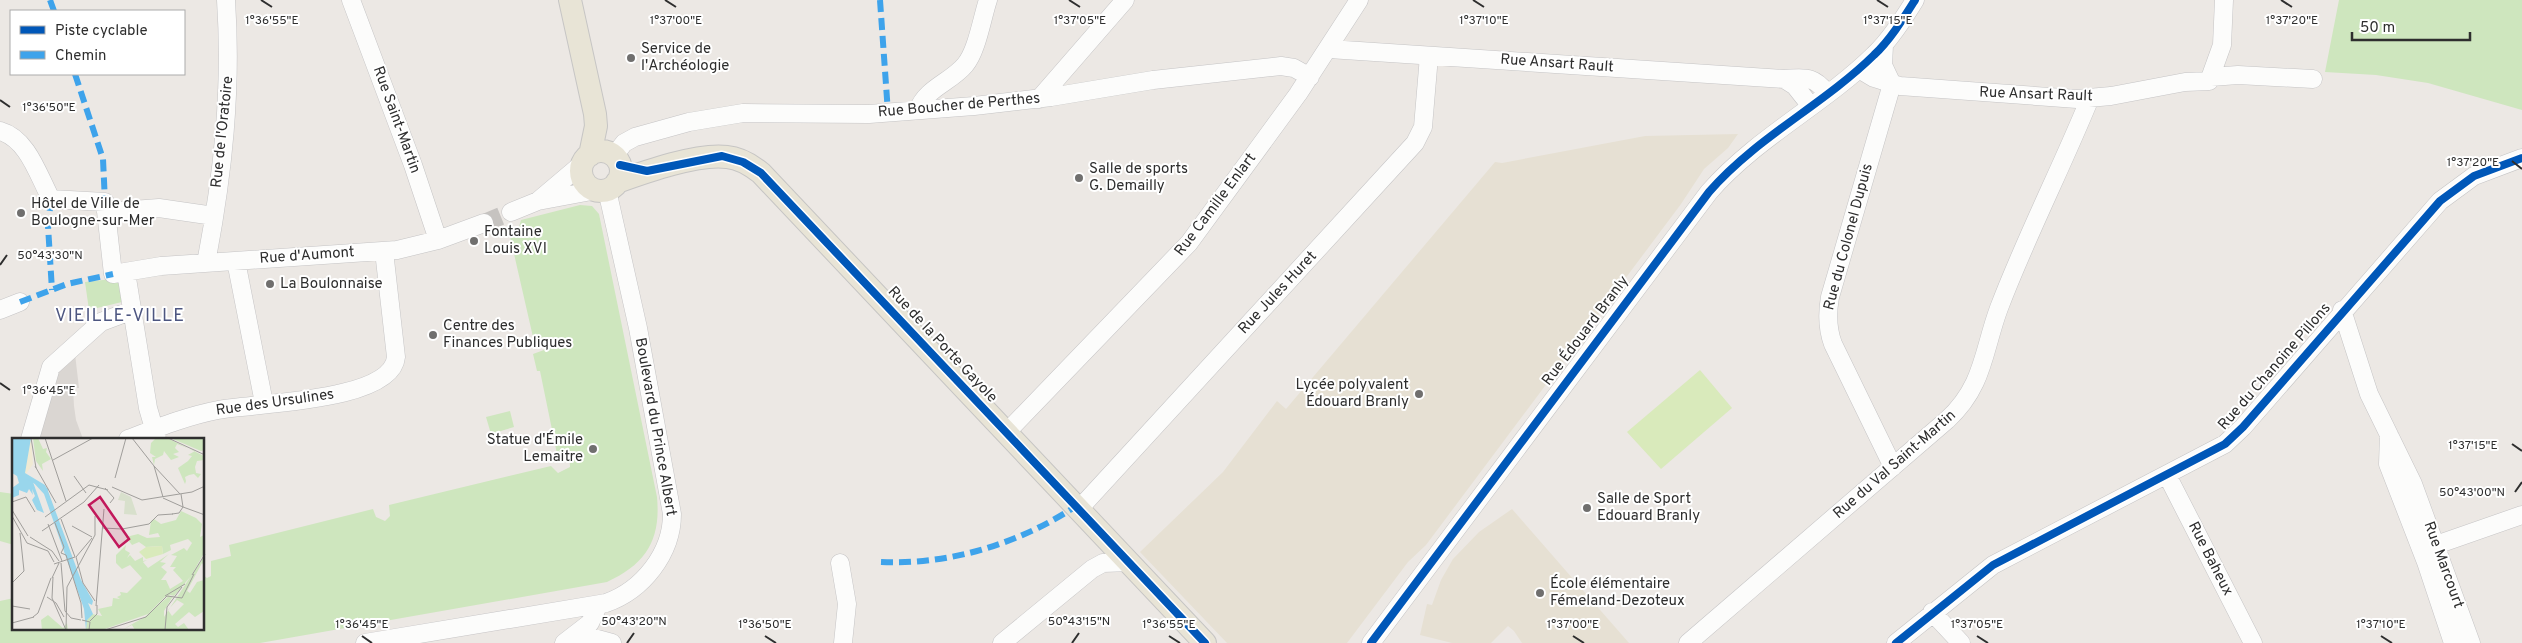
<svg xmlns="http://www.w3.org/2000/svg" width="2522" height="643" viewBox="0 0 2522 643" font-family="Overpass,sans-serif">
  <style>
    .education { fill: #e6e0d3 }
    .green { fill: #cee6be }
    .pitch { fill: #d9eabb }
    .plaza { fill: #dad6d2 }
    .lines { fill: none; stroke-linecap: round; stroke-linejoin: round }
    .minor-tunnel { stroke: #c6c3c0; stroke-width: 18; stroke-dasharray: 18 9; stroke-linecap: butt }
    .minor-casing { stroke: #c5c4c5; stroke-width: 19 }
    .major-casing { stroke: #c6c5c4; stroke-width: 24 }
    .minor { stroke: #fcfcfb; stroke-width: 18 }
    .major { stroke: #e8e4d6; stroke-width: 22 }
    .quiet { stroke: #3ea3eb; stroke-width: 6; stroke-dasharray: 12 6; stroke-linecap: butt }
    .cycleway-casing { stroke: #fff; stroke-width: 11 }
    .cycleway { stroke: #0057b8; stroke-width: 8 }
    .ticks { fill: none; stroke: #2e2e2e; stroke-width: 2 }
    .poi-dot { fill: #706f6e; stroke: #fff; stroke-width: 2 }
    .labels { text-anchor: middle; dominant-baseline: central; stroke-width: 4; stroke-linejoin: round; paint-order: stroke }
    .poi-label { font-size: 15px; fill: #2e2e2e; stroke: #fff; text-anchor: start }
    .street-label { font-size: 15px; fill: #2e2e2e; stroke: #fff }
    .quarter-label { font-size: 18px; letter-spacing: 1px; fill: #4d5680; stroke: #fff }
    .inset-river { fill: none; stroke: #99d6ec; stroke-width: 2.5 }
    .inset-road { fill: none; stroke: #a09e9b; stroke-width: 1 }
    .view { fill: #c2185b; fill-opacity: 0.15; stroke: #c2185b; stroke-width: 2.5 }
    .inset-edge { fill: none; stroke: #2e2e2e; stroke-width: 2.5 }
    .ticks-label { font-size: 12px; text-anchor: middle; fill: #2e2e2e; stroke: #fff; stroke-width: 4; stroke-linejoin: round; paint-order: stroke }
  </style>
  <rect width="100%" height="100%" fill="#ece8e4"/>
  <path class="education" d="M1738,134L1728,148L1704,169L1681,204L1426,545L1408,562L1347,643H1227L1140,552L1223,472L1277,401L1286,409L1495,162L1502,163L1645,136Z
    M1512,509L1594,603L1629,643H1522L1514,631L1508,626L1491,643H1452L1420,635L1427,604L1432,605L1441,580L1453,559L1479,532Z"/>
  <path class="green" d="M2339,0H2522V110L2428,83L2376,75L2325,72Z
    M580,205L592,206L599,214L657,497C661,540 646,564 607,582L260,643H0V601L14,598V629H204V576L207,578L211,576V561L231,556L229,545L373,509L376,517L385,521L390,516L389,505L551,466L558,473L570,467C570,460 569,457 563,453L557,454L540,371H537L533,354L544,350L541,336L533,337L509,232L519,227L521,220Z
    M121,278L126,301L89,310L85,282Z
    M510,411L514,427L491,434L486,417Z
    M0,492L14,494V545L0,541Z"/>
  <path class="pitch" d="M1700,370L1732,408L1661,469L1627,432Z"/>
  <path class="plaza" d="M75,354L79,388H73L74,406L76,420L83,439H36L54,368Z"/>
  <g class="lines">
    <path class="minor-tunnel" d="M484,223L511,212"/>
    <defs>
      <path id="minor" d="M351,0L413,165L438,240
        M1884,45L1883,65L1892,84
        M1329,49L1784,79C1805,78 1813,75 1827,93
        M1859,69L1874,78L1900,86L2077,99L2111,96L2185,82L2209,81L2222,45L2224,0
        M2211,77L2238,75L2313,79
        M1784,79L1795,86L1810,105
        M1892,84L1830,297C1827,314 1827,328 1833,344L1893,467
        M1039,99L1125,0
        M918,110C926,88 951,82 965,65C977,51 982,18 988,0
        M0,131C28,139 38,175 51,199L105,202L113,274L161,266L397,250L438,240L484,223
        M614,156L624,143L635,137L689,122L743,113L869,114L974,106L1051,97L1153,80L1281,66L1294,68L1310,77
        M538,201L583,163
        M106,212L159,208L214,216
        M511,212L538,201L597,190
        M236,261L264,403
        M206,263C223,175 232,90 226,0
        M126,272L148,408L157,439
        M0,310L20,302
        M2342,310L2369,394L2413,484L2471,643
        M1006,433L1189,243L1298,94L1359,0
        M2389,435L2388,464L2426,562L2453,643
        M30,439L51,367L101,322L133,310
        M128,439C157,428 187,416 218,410C254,403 392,402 396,357L384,251
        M2167,475L2253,643
        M1079,509L1415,143L1423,127L1429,56
        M2436,545L2522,515
        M840,563L847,604L843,643
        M1932,612L1961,643
        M579,634L612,643
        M365,643L606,603C643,590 672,553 672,514L638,328L607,190
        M564,643L590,623L598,606
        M1002,643L1092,569L1103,563L1130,562
        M1371,643L1709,192C1757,137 1823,105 1874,55C1890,40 1903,19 1915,0
        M1688,643L1947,420C1984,386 1983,351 1999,308C2026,237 2061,169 2090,98
        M1896,643L1993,565L2225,444L2243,427L2440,201L2474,176L2522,158"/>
      <path id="major" d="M570,0L595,114L596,126L590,155
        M581 171a20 20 0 1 1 40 0a20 20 0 1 1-40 0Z
        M617,182C645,172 698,153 727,157C740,158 751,165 761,173L1205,643"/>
    </defs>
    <use href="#minor" class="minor-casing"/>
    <use href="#major" class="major-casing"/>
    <use href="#minor" class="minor"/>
    <use href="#major" class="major"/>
    <path class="quiet" d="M50,0L54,11
      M880,0L888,113
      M75,74L103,159L105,202
      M51,199L48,226L52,290
      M20,302L67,284L113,274
      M881,562C949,565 1019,544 1076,506"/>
    <defs>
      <path id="cycleway" d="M620,165L647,171L722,156L743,162L761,173L1205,643
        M1371,643L1709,192C1757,137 1823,105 1874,55C1890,40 1903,19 1915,0
        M1896,643L1993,565L2225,444L2243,427L2440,201L2474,176L2522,158"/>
    </defs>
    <use href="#cycleway" class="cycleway-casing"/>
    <use href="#cycleway" class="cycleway"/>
  </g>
  <path class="ticks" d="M261,0L272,7M665,0L676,7M1069,0L1080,7M1473,0L1484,7M1877,0L1888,7M2281,0L2292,7M0,100L10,107M2512,161L2522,169M0,265L7,255M0,383L10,390M2512,444L2522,451M2515,492L2522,482M362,636L372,643M765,636L776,643M1169,636L1180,643M1573,636L1584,643M1977,636L1988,643M2381,636L2392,643M627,643L634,633M1072,643L1079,633"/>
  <g class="poi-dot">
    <circle cx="631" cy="58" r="5"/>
    <circle cx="1079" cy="178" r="5"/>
    <circle cx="21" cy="213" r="5"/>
    <circle cx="474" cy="241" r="5"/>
    <circle cx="270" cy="284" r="5"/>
    <circle cx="433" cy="335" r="5"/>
    <circle cx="1419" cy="394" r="5"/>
    <circle cx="593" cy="449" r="5"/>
    <circle cx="1587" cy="508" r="5"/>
    <circle cx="1540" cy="593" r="5"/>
  </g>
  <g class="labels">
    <g class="poi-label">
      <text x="641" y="49">Service de<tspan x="641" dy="17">l'Archéologie</tspan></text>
      <text x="1089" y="169">Salle de sports<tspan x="1089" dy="17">G. Demailly</tspan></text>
      <text x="31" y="204">Hôtel de Ville de<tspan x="31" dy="17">Boulogne-sur-Mer</tspan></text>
      <text x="484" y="232">Fontaine<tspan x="484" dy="17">Louis XVI</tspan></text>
      <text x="280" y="284">La Boulonnaise</text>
      <text x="443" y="326">Centre des<tspan x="443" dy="17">Finances Publiques</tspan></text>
      <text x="1409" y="385" text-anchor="end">Lycée polyvalent<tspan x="1409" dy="17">Édouard Branly</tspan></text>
      <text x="583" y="440" text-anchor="end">Statue d'Émile<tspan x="583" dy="17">Lemaitre</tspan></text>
      <text x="1597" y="499">Salle de Sport<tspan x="1597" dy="17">Edouard Branly</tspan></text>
      <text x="1550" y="584">École élémentaire<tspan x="1550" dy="17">Fémeland-Dezoteux</tspan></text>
    </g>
    <g class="street-label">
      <text transform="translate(1557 64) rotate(4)">Rue Ansart Rault</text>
      <text transform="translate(2036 95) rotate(2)">Rue Ansart Rault</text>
      <text transform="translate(959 106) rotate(-5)">Rue Boucher de Perthes</text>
      <text transform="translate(396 120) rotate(70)">Rue Saint-Martin</text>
      <text transform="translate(223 132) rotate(-84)">Rue de l'Oratoire</text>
      <text transform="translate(1216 205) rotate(-53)">Rue Camille Enlart</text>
      <text transform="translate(1849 237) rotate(-75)">Rue du Colonel Dupuis</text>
      <text transform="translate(307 256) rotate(-4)">Rue d'Aumont</text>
      <text transform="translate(1278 293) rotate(-47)">Rue Jules Huret</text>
      <text transform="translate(1586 331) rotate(-53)">Rue Édouard Branly</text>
      <text transform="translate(942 345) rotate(47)">Rue de la Porte Gayole</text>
      <text transform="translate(2275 367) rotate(-49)">Rue du Chanoine Pillons</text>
      <text transform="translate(275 403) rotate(-8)">Rue des Ursulines</text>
      <text transform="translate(655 427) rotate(80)">Boulevard du Prince Albert</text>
      <text transform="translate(1895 465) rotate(-41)">Rue du Val Saint-Martin</text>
      <text transform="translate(2210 559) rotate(63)">Rue Baheux</text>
      <text transform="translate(2443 565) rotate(70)">Rue Marcourt</text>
    </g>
    <g class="quarter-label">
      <text x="120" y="316">VIEILLE-VILLE</text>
    </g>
  </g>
  <g transform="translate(12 438)">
    <rect width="192" height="192" fill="#ece8e4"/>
    <path d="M21,0H26L31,11L35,10L34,14L39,21L30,26L31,33L24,23ZM144,0H155L192,18V22L185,23L183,29L184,35L189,36L186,40L182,36L177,37L173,39L174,43L173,46L166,30L176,23L180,18L176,17L183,13L165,6L163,10L167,14L161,16L167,19L159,22L152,13L151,17L143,21L142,27L140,19H144L138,15L139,5ZM192,0V12L189,13L161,1ZM169,73L184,80L190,86L188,99L192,97V115L179,138L162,158L158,157L136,176L90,192H74L75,182L80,176L90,178L86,171L100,168L101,160L108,161L105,159L109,157L108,154L115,155L130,140L118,127L110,131L104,125V117L114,107L113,112L118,115L115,120L118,117L123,123L131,119V123L135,122L131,124L136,130L157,116L148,124L154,125L149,129L155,134L149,142H154L158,151L171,143L161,132L164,129H158L165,118L159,117L172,110L175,113L180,105L176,101L158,107L159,112L151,116L150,108L134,109L127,104L120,107L114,99L126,96L135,100L148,99L146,95L137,97L139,83L142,81L149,86L164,82ZM192,118V128L190,125L175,153L178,155L185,144L192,142V173L183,179L177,174L163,186L166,189L172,185L177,192H123L120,187L110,192L122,185L133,179L153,159L161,158L152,173V179ZM165,162L172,166L160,178L156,172ZM36,177L51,190L55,185L56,192H30L29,182Z" fill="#cee6be" fill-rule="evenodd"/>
    <path d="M0,0H19L21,26L14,36L0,28Z" fill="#f0ead3"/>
    <path d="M109,54L119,59L125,77L112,76L113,63L106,62Z" fill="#d8e0cc"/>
    <path d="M150,108L151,116L134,121L127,114L134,109Z" fill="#d9eabb"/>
    <path d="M0,0H19L13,35L33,47L36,53L69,142L81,163L80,167L76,165L81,176L75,182L74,192L72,171L32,56L21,44L32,75L25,72L20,62L23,58L20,51L21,57L17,51L15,55L7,52V57L0,60V50L7,45L5,38L0,35Z" fill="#99d6ec"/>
    <path class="inset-river" d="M0,31L36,52"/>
    <path class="inset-road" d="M19,0L24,30M33,0L54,63M120,0L142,28M156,0L193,17M41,22L81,0M23,28L44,65M142,28L168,56M142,28L151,59M62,38L74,55M103,40L114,0M100,49L130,62L180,54L193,48M93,50L102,60L98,65M169,56L171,69L193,77M151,60L171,69L167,75L160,76M0,64L14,59L23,74M0,72L16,98M0,78L15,105L36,113L42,124M33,79L77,47L96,52M49,81L63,119M43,85L52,109L49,115L54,117L69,165L70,180M36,86L50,123M60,88L80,99M91,90L110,91L137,86L146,77L161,76M30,93L72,64L87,47M18,99L40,113L47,123M64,119L71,145L83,163M64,119L80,100M49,125L53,173L59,180L69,182M42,126L63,119M180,137L193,116M41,139L40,160L54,192M40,140L47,125M0,145L12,133L8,95M153,158L173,146M35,159L44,165L52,179M0,168L18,171M84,168L92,71M21,179L26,175L39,140M70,182L78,184L77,192M78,183L85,176V167M0,185L22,179M54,192L55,149L83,97V78M93,192L134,179L155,158L170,160L182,136M153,192L155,169L170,149"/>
    <path class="view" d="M88,59L117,101L107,109L77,67Z"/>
    <rect width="192" height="192" class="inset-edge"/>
  </g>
  <g class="ticks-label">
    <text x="2292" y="24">1°37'20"E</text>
    <text x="272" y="24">1°36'55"E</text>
    <text x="676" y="24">1°37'00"E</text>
    <text x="1080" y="24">1°37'05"E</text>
    <text x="1484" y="24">1°37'10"E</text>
    <text x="1888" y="24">1°37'15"E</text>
    <text x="49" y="111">1°36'50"E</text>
    <text x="2473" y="166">1°37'20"E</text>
    <text x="50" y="259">50°43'30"N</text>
    <text x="49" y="394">1°36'45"E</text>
    <text x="2473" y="449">1°37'15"E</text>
    <text x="2472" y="496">50°43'00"N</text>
    <text x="634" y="625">50°43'20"N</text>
    <text x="1079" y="625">50°43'15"N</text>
    <text x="362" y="628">1°36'45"E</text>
    <text x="765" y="628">1°36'50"E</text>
    <text x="1169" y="628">1°36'55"E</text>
    <text x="1573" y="628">1°37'00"E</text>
    <text x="1977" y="628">1°37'05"E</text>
    <text x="2381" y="628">1°37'10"E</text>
  </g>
  <rect x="10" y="10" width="175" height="65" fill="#ffffff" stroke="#ababab"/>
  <rect x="20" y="26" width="25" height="8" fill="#0057b8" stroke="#ababab"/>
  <text x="55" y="35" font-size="15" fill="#2e2e2e">Piste cyclable</text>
  <rect x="20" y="51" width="25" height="8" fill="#3ea3eb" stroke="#ababab"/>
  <text x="55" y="60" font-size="15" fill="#2e2e2e">Chemin</text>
  <path d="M2352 32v8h118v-8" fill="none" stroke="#2e2e2e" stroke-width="2.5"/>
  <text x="2360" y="32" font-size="15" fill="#2e2e2e" stroke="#ffffff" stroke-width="4" paint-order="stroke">50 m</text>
</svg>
